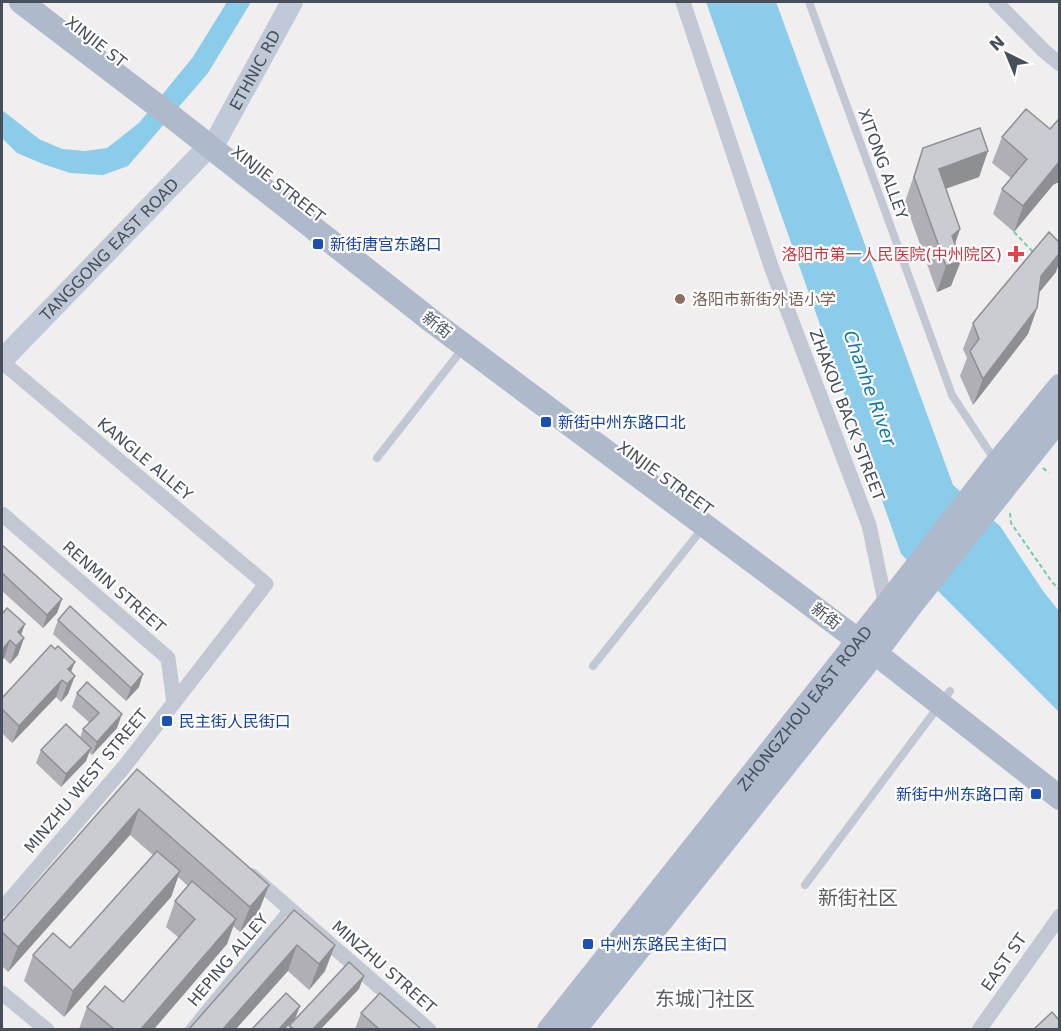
<svg xmlns="http://www.w3.org/2000/svg" width="1061" height="1031" viewBox="0 0 1061 1031" font-family="'DejaVu Sans','Noto Sans SC',sans-serif">
  <style>
    .water { fill: #8accea }
    .lines { fill: none; stroke-linecap: round; stroke-linejoin: round }
    .path { stroke: #75cba9; stroke-width: 2; stroke-dasharray: 4.5 3; stroke-linecap: butt }
    .lane { stroke: #c1c8d3; stroke-width: 8 }
    .street { stroke: #c1c8d3; stroke-width: 15 }
    .secondary { stroke: #c0c9d7; stroke-width: 22 }
    .primary { stroke: #aebacc; stroke-width: 24 }
    .wall { fill: #afafb5 }
    .shaded-wall { fill: #8e8f93 }
    .building { fill: #cbccd2; stroke: #8e8f93; stroke-width: 1.5 }
    .transit-dot { fill: #1a4fb4; stroke: #fff; stroke-width: 2 }
    .health-dot { fill: #e0444e; stroke: #fff; stroke-width: 2 }
    .education-dot { fill: #8d6e63; stroke: #fff; stroke-width: 2 }
    .labels { text-anchor: middle; dominant-baseline: central; stroke-width: 4.5; stroke-linejoin: round; paint-order: stroke }
    .street-label { font-size: 16px; fill: #464f5b; stroke: #fff }
    .transit-label { font-size: 16px; fill: #164399; stroke: #fff; text-anchor: start }
    .health-label { font-size: 16px; fill: #be3a42; stroke: #fff; text-anchor: end }
    .education-label { font-size: 16px; fill: #785e54; stroke: #fff; text-anchor: start }
    .water-label { font-size: 18px; font-style: italic; fill: #0e77a6; stroke: #fff }
    .quarter-label { font-size: 20px; fill: #5a5d63; stroke: #fff }
  </style>
  <rect width="100%" height="100%" fill="#f0eeee"/>
  <path class="water" d="M227,2H251L208,73L128,166L103,175L70,173L43,164L17,153L2,138V110L39,139L62,149L85,151L107,148L139,123L193,57Z
    M706,2H776L953,485L1000,526L1043,591L1059,611V712L901,554Z"/>
  <g class="lines">
    <path class="path" d="M1014,232L1035,254
      M1043,468L1049,473
      M1010,513L1011,523L1052,582L1060,590"/>
    <path class="lane" d="M809,2L952,395L994,459
      M377,458L464,347
      M593,666L702,529
      M805,885L950,691
      M188,1030L289,907"/>
    <path class="street" d="M683,2L772,269L869,525L886,606
      M996,2L1044,51L1060,64
      M2,362L266,584L124,767L2,909
      M2,514L168,658L174,703
      M252,876L429,1030
      M2,993L47,1030
      M979,1030L1060,916"/>
    <path class="secondary" id="s1" d="M2,360L218,137L292,2"/>
    <g class="primary">
      <path d="M21,2L176,120L433,322L875,653L1060,798"/>
      <path id="s2" d="M549,1030L896,593L997,463L1060,386"/>
      <path d="M574,1030L885,640L912,604L1060,418"/>
    </g>
  </g>
  <path class="wall" d="M1026,109L1053,185L1014,232L993,214L1002,189L1011,178L992,163L1002,137Z
    M923,148L988,151L979,177L946,189L960,229L955,244L951,286L937,292L905,202Z
    M1056,272L1039,293L1037,308L1028,334L973,405L960,376L967,358L963,349L973,323Z
    M2,545L62,599L57,613L43,628L2,591Z
    M2,614L25,624L21,635L24,638L18,655L10,664L4,658L2,660Z
    M58,620L139,687L126,701L53,634Z
    M71,672L68,694L61,702L56,697L12,743L2,733V698Z
    M77,693L117,728L92,755L89,752L86,761L61,787L36,763L41,750L80,738L83,729L90,723L72,707Z
    M137,769L259,911L240,932L233,926L227,944L154,1029H79L87,1007L123,1002L179,938L166,927L175,901L188,886L178,877L171,897L64,1017L24,981L33,955L70,948L153,855L130,835L8,972L2,966V922Z
    M294,910L325,971L309,990L288,971Z
    M361,1013L421,1029H355Z"/>
  <path class="shaded-wall" d="M988,151L979,177L929,194L939,169Z
    M1059,162V182L1053,185L1014,232L1023,206Z
    M960,229L951,255L952,236Z
    M1059,254V263L1056,272L1031,302L1041,276Z
    M961,261L951,286L937,292L946,266Z
    M1037,308L1028,334L973,405L983,379Z
    M62,599L57,613L43,628L47,615Z
    M25,624L18,642V632Z
    M24,638L18,655L10,664L16,646Z
    M10,640L4,658L2,660V650Z
    M75,662L68,679V669Z
    M143,674L139,687L126,701L131,688Z
    M75,676L68,694L61,702L67,684Z
    M62,680L56,697L12,743L19,726Z
    M122,714L117,728L92,755L97,742Z
    M91,748L86,761L61,787L66,774Z
    M139,809L130,835L8,972L18,947Z
    M180,871L171,897L64,1017L73,991Z
    M269,885L259,911L240,932L250,907Z
    M236,919L227,944L154,1029H141Z
    M297,945L288,971L236,1029H223Z
    M335,945L325,971L309,990L319,964Z
    M364,976L359,989L321,1029H313Z
    M300,1006L295,1019L285,1029H278Z"/>
  <path class="building" d="M1026,109L1050,129L1059,119V162L1023,206L1002,189L1027,159L1002,137Z
    M980,128L988,151L939,169L960,229L952,236L961,261L946,266L914,177L923,148Z
    M1049,232L1059,242V254L1041,276L1037,308L983,379L970,351L979,339L973,323Z
    M2,545L62,599L47,615L2,573Z
    M70,606L143,674L131,688L58,620Z
    M7,608L25,624L18,632L24,638L16,646L10,640L2,650V614Z
    M51,645L55,649L58,646L75,662L68,669L75,676L67,684L62,680L19,726L2,709V698Z
    M87,682L122,714L97,742L83,729L99,713L77,693Z
    M66,724L91,748L66,774L41,750Z
    M137,769L269,885L250,907L139,809L18,947L2,932V922Z
    M157,851L180,871L73,991L33,955L53,933L70,948Z
    M192,881L236,919L141,1029H114L87,1007L105,986L123,1002L195,919L175,901Z
    M294,910L335,945L319,964L297,945L223,1029H189Z
    M349,962L364,976L313,1029H294L289,1026Z
    M286,993L300,1006L279,1029H252Z
    M380,993L421,1029H379L361,1013Z
    M1052,1012L1059,1020V1029H1034Z"/>
  <g class="transit-dot">
    <rect x="312" y="238" width="12" height="12" rx="3"/>
    <rect x="540" y="416" width="12" height="12" rx="3"/>
    <rect x="161" y="715" width="12" height="12" rx="3"/>
    <rect x="1030" y="788" width="12" height="12" rx="3"/>
    <rect x="582" y="938" width="12" height="12" rx="3"/>
  </g>
  <path class="health-dot" d="M1013 245h6v6h6v6h-6v6h-6v-6h-6v-6h6z"/>
  <circle class="education-dot" cx="680" cy="299" r="6"/>
  <g class="labels">
    <g class="street-label">
      <text transform="translate(96 42) rotate(38)">XINJIE ST</text>
      <text stroke="none"><textPath href="#s1" startOffset="387">ETHNIC RD</textPath></text>
      <text transform="translate(883 164) rotate(70)">XITONG ALLEY</text>
      <text transform="translate(278 184) rotate(38)">XINJIE STREET</text>
      <text stroke="none"><textPath href="#s1" startOffset="154">TANGGONG EAST ROAD</textPath></text>
      <text transform="translate(437 325) rotate(37)">新街</text>
      <text transform="translate(847 415) rotate(69)">ZHAKOU BACK STREET</text>
      <text transform="translate(145 459) rotate(40)">KANGLE ALLEY</text>
      <text transform="translate(665 478) rotate(36)">XINJIE STREET</text>
      <text transform="translate(114 587) rotate(41)">RENMIN STREET</text>
      <text transform="translate(826 616) rotate(37)">新街</text>
      <text stroke="none"><textPath href="#s2" startOffset="411">ZHONGZHOU EAST ROAD</textPath></text>
      <text transform="translate(86 781) rotate(-50)">MINZHU WEST STREET</text>
      <text transform="translate(228 960) rotate(-50)">HEPING ALLEY</text>
      <text transform="translate(1004 962) rotate(-55)">EAST ST</text>
      <text transform="translate(384 967) rotate(41)">MINZHU STREET</text>
    </g>
    <g class="transit-label">
      <text x="330" y="244">新街唐宫东路口</text>
      <text x="558" y="422">新街中州东路口北</text>
      <text x="179" y="721">民主街人民街口</text>
      <text x="1024" y="794" text-anchor="end">新街中州东路口南</text>
      <text x="600" y="944">中州东路民主街口</text>
    </g>
    <g class="health-label">
      <text x="1002" y="254">洛阳市第一人民医院(中州院区)</text>
    </g>
    <g class="education-label">
      <text x="692" y="299">洛阳市新街外语小学</text>
    </g>
    <g class="water-label">
      <text transform="translate(870 388) rotate(70)">Chanhe River</text>
    </g>
    <g class="quarter-label">
      <text x="858" y="898">新街社区</text>
      <text x="705" y="999">东城门社区</text>
    </g>
  </g>
  <rect width="1061" height="1031" fill="none" stroke="#464f5b" stroke-width="6"/>
  <g transform="translate(1007 54) rotate(317)" stroke="#ffffff" stroke-width="4.5" paint-order="stroke">
  <path d="M0-4.5L10 22L0 15L-10 22Z" fill="#464f5b"/>
  <text y="-9" font-size="16" font-weight="bold" text-anchor="middle" fill="#464f5b">N</text>
  </g>
</svg>
